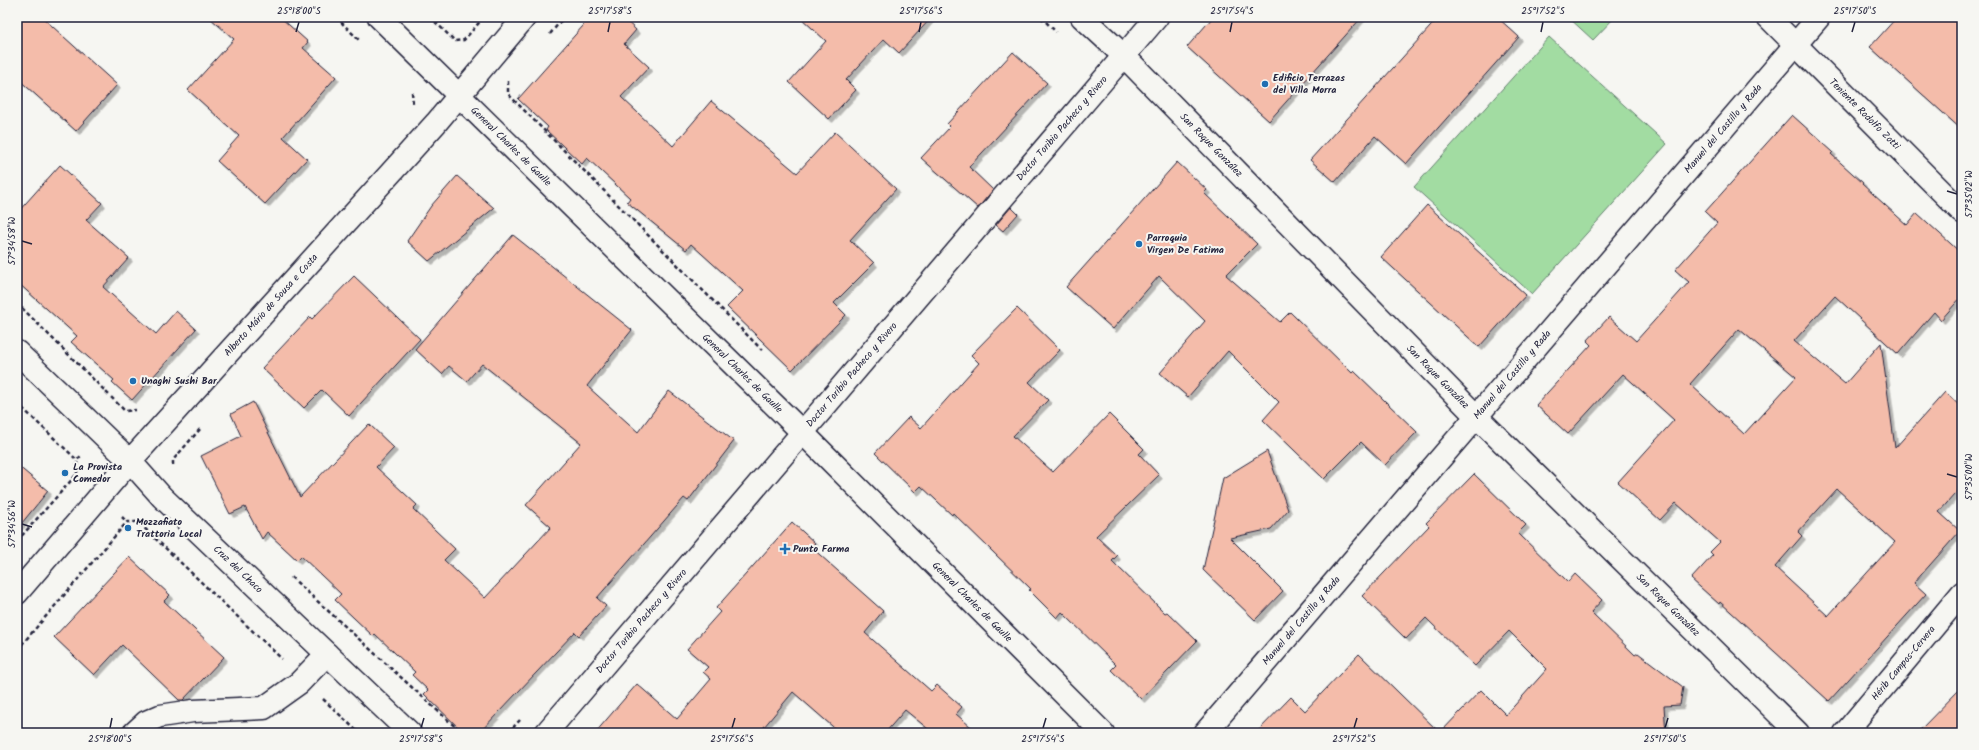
<svg xmlns="http://www.w3.org/2000/svg" width="1979" height="750" viewBox="0 0 1979 750" font-family="Kalam,sans-serif">
  <style>
    .green { fill: #a2dca2; stroke: #627f6e }
    .building { fill: #f4bcaa; stroke: #22223b; fill-rule: evenodd; filter: url(#shadow) }
    .lines { fill: none; stroke-linecap: round; stroke-linejoin: round }
    .minor-casing { stroke: #22223b; stroke-width: 25 }
    .major-casing { stroke: #22223b; stroke-width: 25 }
    .path { stroke: #22223b; stroke-width: 2.5; stroke-dasharray: 4 3; stroke-linecap: butt }
    .minor { stroke: #f6f6f2; stroke-width: 22 }
    .major { stroke: #f6f6f2; stroke-width: 22 }
    .ticks { fill: none; stroke: #22223b; stroke-width: 1.5 }
    .poi-dot { fill: #1f6fb2; stroke: #f6f6f2; stroke-width: 1.5 }
    .labels { text-anchor: middle; dominant-baseline: central; stroke-width: 4; stroke-linejoin: round; paint-order: stroke }
    .poi-label { font-size: 10px; font-weight: bold; fill: #22223b; stroke: #f6f6f2; text-anchor: start }
    .street-label { font-size: 10px; fill: #22223b; stroke: #f6f6f2 }
    .neatline { fill: none; stroke: #22223b; stroke-width: 1.5 }
    .ticks-label { font-size: 10px; text-anchor: middle; fill: #22223b }
  </style>
  <defs>
    <filter id="shadow"><feDropShadow dx="3.5" dy="3.5" stdDeviation="0" flood-color="#0004"/></filter>
  </defs>
  <rect width="100%" height="100%" fill="#f6f6f2"/>
  <filter id="ink" filterUnits="userSpaceOnUse"><feTurbulence type="fractalNoise" baseFrequency=".025" numOctaves="2"/><feDisplacementMap in="SourceGraphic" scale="8" xChannelSelector="R" yChannelSelector="G"/><feConvolveMatrix kernelMatrix="1 2 1 2 8 2 1 2 1" color-interpolation-filters="sRGB"/></filter>
  <g filter="url(#ink)">
    <path class="green" d="M1568,17H1615L1593,40Z
      M1549,37L1667,144L1532,294L1414,187Z"/>
    <path class="building" d="M17,17H42L117,85L76,131L17,78Z
      M209,17H280L308,42L303,48L336,77L283,137L307,159L265,204L217,161L239,136L188,90L234,39Z
      M591,17H622L636,30L624,44L649,67L621,97L673,146L711,101L797,173L835,132L896,189L850,240L874,263L834,303L846,315L792,370L727,307L743,291L691,244L686,250L627,202L630,198L587,158L582,164L546,130L548,127L518,99Z
      M800,17H932L899,53L884,39L846,80L856,90L829,119L789,82L826,41Z
      M1213,17H1362L1269,121L1187,47Z
      M1439,17H1497L1519,37L1406,164L1375,136L1335,182L1310,160Z
      M1897,17H1962V130L1870,47Z
      M1013,52L1047,83L969,167L993,190L978,208L921,158L950,127L947,124Z
      M1792,115L1833,152L1831,154L1863,183L1862,184L1907,225L1917,213L1962,254V296L1941,320L1934,312L1898,354L1835,296L1794,341L1845,384L1881,343L1895,448L1945,392L1962,408V486L1939,512L1960,531L1914,583L1926,594L1829,701L1720,602L1719,604L1691,579L1713,555L1710,552L1720,542L1676,503L1660,520L1618,482L1674,420L1623,374L1568,434L1536,405L1591,345L1587,341L1609,317L1636,341L1689,282L1675,270L1717,223L1705,212ZM1739,329L1796,377L1744,434L1690,384ZM1837,489L1895,542L1828,616L1775,567L1802,536L1798,532Z
      M1177,162L1207,190L1204,193L1257,244L1226,275L1280,322L1290,312L1352,373L1354,371L1417,432L1385,465L1361,442L1324,479L1263,420L1279,402L1228,351L1188,397L1160,373L1205,321L1159,276L1113,329L1066,287Z
      M60,165L102,203L86,220L129,258L103,287L156,334L176,311L196,329L132,400L112,382L114,380L71,342L77,336L17,282V213Z
      M457,176L494,208L429,261L407,241L431,206Z
      M1427,205L1526,295L1479,347L1381,257Z
      M1011,207L1018,214L1003,231L996,225Z
      M513,235L632,330L587,386L638,432L669,391L734,441L688,501L684,498L597,598L606,606L579,636L575,632L479,733H464L424,694L428,690L412,675L415,672L375,634L373,636L335,600L341,594L301,556L297,560L267,532L262,539L245,507L230,514L201,456L241,436L231,414L253,402L300,497L369,424L394,448L376,467L417,505L413,509L455,549L444,560L485,598L551,527L526,505L581,443L482,364L467,381L449,366L442,374L415,349Z
      M354,276L420,339L349,416L322,390L304,408L262,368L310,317L312,319Z
      M1017,308L1060,350L1029,382L1048,400L1013,436L1053,472L1109,414L1144,449L1139,454L1159,475L1096,536L1117,556L1112,561L1165,613L1167,612L1197,641L1141,699L1111,670L1116,665L1062,612L1057,618L1029,590L1031,589L953,513L952,515L921,486L915,492L875,453L909,417L921,428L979,363L971,355Z
      M1267,451L1288,510L1271,529L1230,538L1283,591L1255,620L1203,570L1223,478Z
      M17,465L48,491L17,529Z
      M1474,474L1526,525L1518,533L1568,582L1575,574L1602,600L1591,612L1635,655L1638,653L1683,687L1680,705L1664,706L1666,733H1440L1481,690L1506,715L1547,669L1509,631L1475,666L1426,618L1406,639L1362,596L1429,526L1426,523Z
      M792,522L815,543L811,547L883,611L865,633L931,691L937,685L962,707L956,714L978,733H933L905,710L885,733H840L793,692L759,733H595L637,684L677,719L711,679L703,672L708,667L687,649L720,612L716,608Z
      M129,557L170,595L164,601L224,657L183,700H179L122,645L94,675L54,637Z
      M1359,654L1440,733H1256L1291,697L1305,711Z
      M1962,687V733H1917Z"/>
    <g class="lines">
      <defs>
        <g id="minor">
          <path id="s1" d="M379,17L802,432L1103,733"/>
          <path id="s2" d="M1082,17L1123,55L1476,416L1798,733"/>
          <path id="s3" d="M1768,17L1962,212"/>
          <path id="s4" d="M17,352L130,461L162,497L410,733"/>
          <path id="s5" d="M17,593L130,461L436,123L525,17"/>
          <path d="M134,733L146,722L160,716L193,711L264,708L299,683L327,654"/>
          <path id="s6" d="M1205,733L1819,17"/>
          <path id="s7" d="M1845,733L1962,593"/>
        </g>
        <g id="major">
          <path id="s8" d="M546,733L1157,17"/>
        </g>
      </defs>
      <use href="#minor" class="minor-casing"/>
      <use href="#major" class="major-casing"/>
      <path class="path" d="M336,17L359,40
        M430,17L455,41L464,40L484,17
        M1041,17L1056,32
        M550,34L564,17
        M508,81V94L762,350
        M412,92L413,104
        M17,303L125,411L136,410
        M17,403L77,460
        M173,465V460L201,428
        M122,517L127,522
        M17,541L77,474V460L82,455
        M291,577L462,733
        M17,650L127,522H138L282,659
        M323,699L359,733
        M508,733L520,720"/>
      <use href="#minor" class="minor"/>
      <use href="#major" class="major"/>
    </g>
  </g>
  <path class="ticks" d="M296,32L299,22M608,32L610,22M919,32L921,22M1230,32L1232,22M1541,32L1543,22M1852,32L1855,22M1947,191L1957,194M22,241L32,244M1947,474L1957,477M22,524L32,527M110,728L112,718M421,728L424,718M732,728L735,718M1043,728L1046,718M1354,728L1357,718M1665,728L1668,718"/>
  <g class="poi-dot">
    <circle cx="1265" cy="84" r="4"/>
    <circle cx="1139" cy="244" r="4"/>
    <circle cx="133" cy="381" r="4"/>
    <circle cx="65" cy="473" r="4"/>
    <circle cx="128" cy="528" r="4"/>
    <path d="M783 543h4v4h4v4h-4v4h-4v-4h-4v-4h4z"/>
  </g>
  <g class="labels">
    <g class="poi-label">
      <text x="1273" y="78">Edificio Terrazas<tspan x="1273" dy="12">del Villa Morra</tspan></text>
      <text x="1147" y="238">Parroquia<tspan x="1147" dy="12">Virgen De Fatima</tspan></text>
      <text x="141" y="381">Unaghi Sushi Bar</text>
      <text x="73" y="467">La Provista<tspan x="73" dy="12">Comedor</tspan></text>
      <text x="136" y="522">Mozzafiato<tspan x="136" dy="12">Trattoria Local</tspan></text>
      <text x="793" y="549">Punto Farma</text>
    </g>
    <g class="street-label">
      <text stroke="none"><textPath href="#s3" startOffset="137">Teniente Rodolfo Zotti</textPath></text>
      <text stroke="none"><textPath href="#s8" startOffset="795">Doctor Toribio Pacheco y Rivero</textPath></text>
      <text stroke="none"><textPath href="#s6" startOffset="796">Manuel del Castillo y Rada</textPath></text>
      <text stroke="none"><textPath href="#s2" startOffset="182">San Roque González</textPath></text>
      <text stroke="none"><textPath href="#s1" startOffset="185">General Charles de Gaulle</textPath></text>
      <text stroke="none"><textPath href="#s5" startOffset="384">Alberto Mário de Sousa e Costa</textPath></text>
      <text stroke="none"><textPath href="#s1" startOffset="509">General Charles de Gaulle</textPath></text>
      <text stroke="none"><textPath href="#s8" startOffset="471">Doctor Toribio Pacheco y Rivero</textPath></text>
      <text stroke="none"><textPath href="#s6" startOffset="472">Manuel del Castillo y Rada</textPath></text>
      <text stroke="none"><textPath href="#s2" startOffset="506">San Roque González</textPath></text>
      <text stroke="none"><textPath href="#s4" startOffset="310">Cruz del Chaco</textPath></text>
      <text stroke="none"><textPath href="#s1" startOffset="833">General Charles de Gaulle</textPath></text>
      <text stroke="none"><textPath href="#s2" startOffset="830">San Roque González</textPath></text>
      <text stroke="none"><textPath href="#s6" startOffset="148">Manuel del Castillo y Rada</textPath></text>
      <text stroke="none"><textPath href="#s8" startOffset="147">Doctor Toribio Pacheco y Rivero</textPath></text>
      <text stroke="none"><textPath href="#s7" startOffset="91">Hérib Campos-Cervera</textPath></text>
    </g>
  </g>
  <rect width="1979" height="750" fill="none" stroke="#f6f6f2" stroke-width="44"/>
  <rect x="22" y="22" width="1935" height="706" class="neatline"/>
  <g class="ticks-label">
    <text x="299" y="14">25°18'00"S</text>
    <text x="610" y="14">25°17'58"S</text>
    <text x="921" y="14">25°17'56"S</text>
    <text x="1232" y="14">25°17'54"S</text>
    <text x="1543" y="14">25°17'52"S</text>
    <text x="1855" y="14">25°17'50"S</text>
    <text transform="translate(1968 194) rotate(-90)" y="4">57°35'02"W</text>
    <text transform="translate(11 241) rotate(-90)" y="4">57°34'58"W</text>
    <text transform="translate(1968 477) rotate(-90)" y="4">57°35'00"W</text>
    <text transform="translate(11 524) rotate(-90)" y="4">57°34'56"W</text>
    <text x="110" y="742">25°18'00"S</text>
    <text x="421" y="742">25°17'58"S</text>
    <text x="732" y="742">25°17'56"S</text>
    <text x="1043" y="742">25°17'54"S</text>
    <text x="1354" y="742">25°17'52"S</text>
    <text x="1665" y="742">25°17'50"S</text>
  </g>
</svg>
